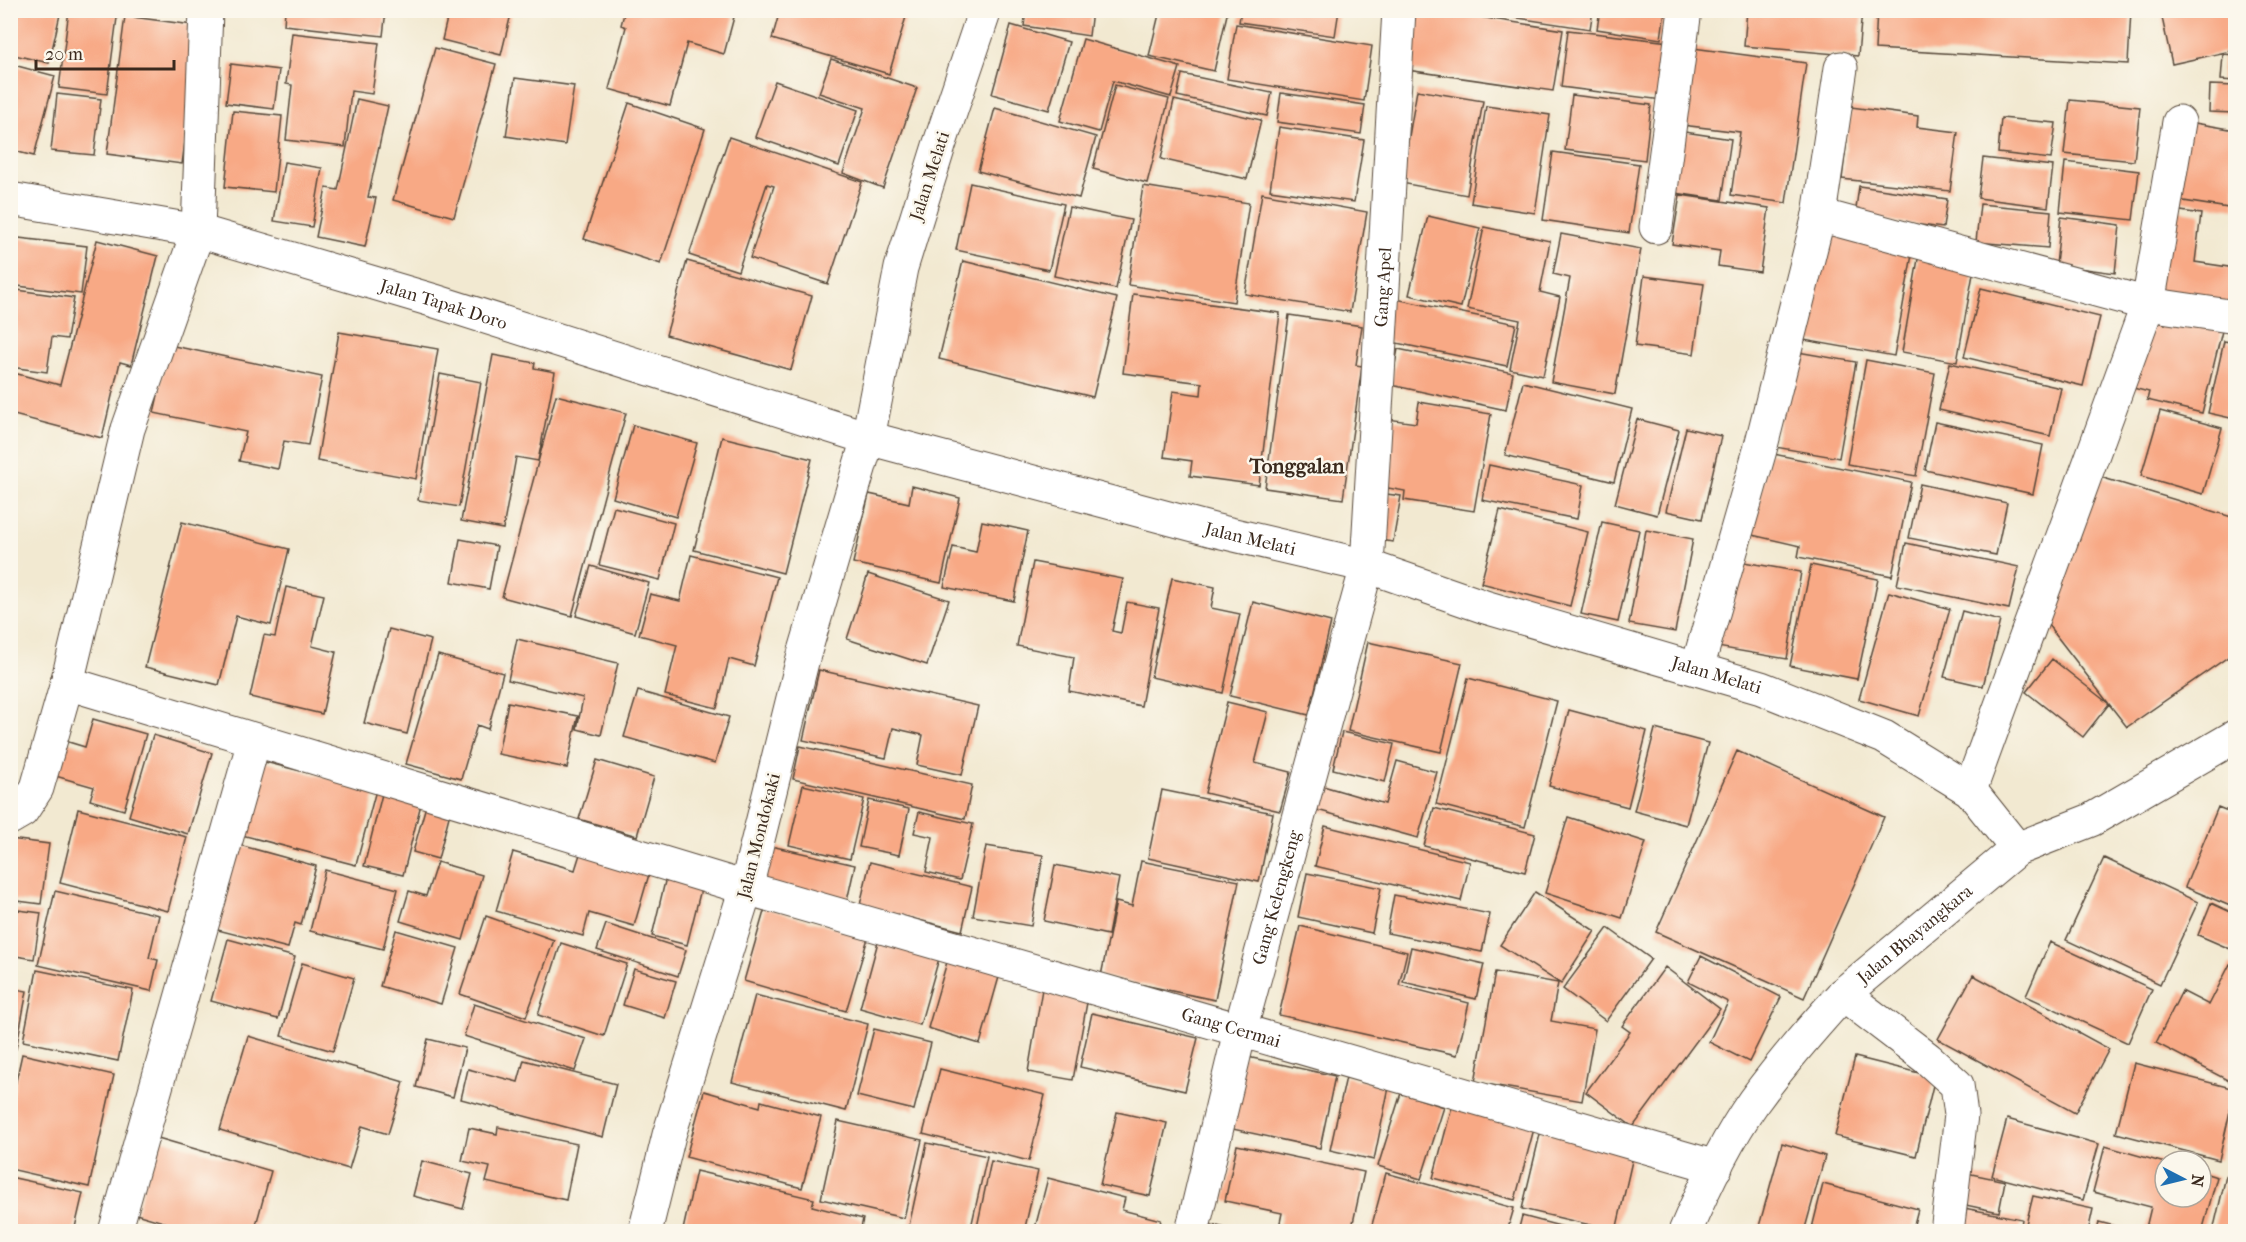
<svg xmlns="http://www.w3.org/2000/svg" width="2246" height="1242" viewBox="0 0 2246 1242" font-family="'IM FELL French Canon',serif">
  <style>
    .building { fill: #f8a985 }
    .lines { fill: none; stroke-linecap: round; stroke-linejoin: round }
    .minor-casing { stroke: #564739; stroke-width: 35 }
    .minor { stroke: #fff; stroke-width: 33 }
    .labels { text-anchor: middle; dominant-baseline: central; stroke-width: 5; stroke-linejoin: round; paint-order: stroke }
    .street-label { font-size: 18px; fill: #3b2a1e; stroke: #fbf7ec }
    .quarter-label { font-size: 21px; font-weight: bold; fill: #3b2a1e; stroke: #fbf7ec }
  </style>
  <rect width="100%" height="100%" fill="#fbf7ec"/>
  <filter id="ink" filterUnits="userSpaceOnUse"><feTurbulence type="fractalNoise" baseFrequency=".0167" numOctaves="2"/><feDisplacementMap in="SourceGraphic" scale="12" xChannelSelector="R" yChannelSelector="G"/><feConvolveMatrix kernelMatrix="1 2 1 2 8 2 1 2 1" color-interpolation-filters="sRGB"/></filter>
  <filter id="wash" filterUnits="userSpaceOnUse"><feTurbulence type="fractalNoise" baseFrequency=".008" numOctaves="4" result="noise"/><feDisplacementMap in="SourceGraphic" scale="24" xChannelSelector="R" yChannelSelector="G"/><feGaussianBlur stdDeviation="1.35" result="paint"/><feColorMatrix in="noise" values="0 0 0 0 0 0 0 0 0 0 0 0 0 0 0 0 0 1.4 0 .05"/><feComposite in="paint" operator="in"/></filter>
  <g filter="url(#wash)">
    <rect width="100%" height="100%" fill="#f2e9d1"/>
    <g id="blocks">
      <path class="building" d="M10,10H61L49,63L10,54Z
        M69,10H118L107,94L59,88Z
        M285,10H386L383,36L284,25Z
        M449,10H512L501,55L442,40Z
        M625,10H709L734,17L724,54L687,43L670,106L609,89L626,27L621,25Z
        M780,10H908L889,74L772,39Z
        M1026,10H1092L1089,36L1024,26Z
        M1160,10H1228L1214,71L1149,56Z
        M1241,10H1339L1335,36L1239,22Z
        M1416,10H1434L1563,30L1553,91L1407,70Z
        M1465,10H1593L1590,29Z
        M1600,10H1665L1661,39L1597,29Z
        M1747,10H1862L1858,56L1744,46Z
        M1877,10H2131L2128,64L1875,49Z
        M2173,10H2235V50L2172,64L2161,13Z
        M125,16L200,26L182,164L107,154Z
        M1236,24L1372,46L1364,101L1227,79Z
        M1011,25L1069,42L1049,110L992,94Z
        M1568,30L1669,42L1662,100L1561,87Z
        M292,33L379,43L372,94L351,91L345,147L286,140L292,85L286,84Z
        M1083,39L1180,67L1171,97L1113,81L1099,132L1060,121Z
        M435,48L496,64L454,217L393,200Z
        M1693,48L1806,63L1786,203L1731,195L1740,132L1682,125Z
        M2223,54L2235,55V81L2221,80Z
        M831,59L917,88L883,188L843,173L865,108L819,93Z
        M10,64L55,76L34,156L10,150Z
        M231,64L279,70L274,109L226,103Z
        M1182,74L1272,93L1267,116L1177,96Z
        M515,78L574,86L565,145L506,136Z
        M775,81L858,110L839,166L755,137Z
        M1115,85L1169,99L1147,183L1093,169Z
        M2210,85L2235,86V113L2209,112Z
        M1417,90L1483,101L1467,195L1401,183Z
        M1281,93L1365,105L1361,134L1277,122Z
        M57,94L101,99L94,155L51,151Z
        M1572,95L1651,105L1645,160L1565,150Z
        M357,99L388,106L368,197L376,198L365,247L316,237L326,188L338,190Z
        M1174,100L1261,120L1247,179L1161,159Z
        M2070,100L2140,107L2134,161L2064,154Z
        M629,103L705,129L661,264L584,239Z
        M1486,106L1550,115L1535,213L1471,203Z
        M1851,107L1918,116L1917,127L1958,132L1950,191L1842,179Z
        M995,108L1096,137L1079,198L978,171Z
        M233,111L282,116L274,192L225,187Z
        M2001,118L2056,123L2051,159L1998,153Z
        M2183,121L2235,130V209L2171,199Z
        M1279,127L1364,140L1354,202L1270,190Z
        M1678,131L1731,139L1722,200L1669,192Z
        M729,137L862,182L828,284L750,258L774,186L767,184L738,271L689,255Z
        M1553,152L1639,164L1629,233L1543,220Z
        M1983,158L2053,166L2048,207L1978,198Z
        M284,162L322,168L312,227L274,221Z
        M2065,162L2139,171L2133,220L2060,212Z
        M970,183L1064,204L1049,270L956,250Z
        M1143,186L1249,203L1234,302L1128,285Z
        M1859,186L1947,199L1943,228L1855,216Z
        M1262,193L1367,212L1350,312L1245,294Z
        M1680,195L1769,208L1760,272L1718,266L1720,251L1672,244Z
        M1980,204L2051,211L2048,248L1976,242Z
        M1069,207L1131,220L1116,289L1054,276Z
        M2167,209L2201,214L2195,262L2235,268V309L2155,297Z
        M1428,216L1480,228L1461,307L1409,295Z
        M2061,217L2120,225L2115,273L2056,265Z
        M1484,227L1550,241L1540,292L1560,297L1543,376L1510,369L1520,320L1467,309Z
        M1817,231L1913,249L1894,356L1798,339Z
        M1561,234L1641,249L1615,394L1551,382L1570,278L1553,274Z
        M10,237L87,246L81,294L10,285Z
        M97,240L158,256L131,365L120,362L102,438L10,414V372L60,385Z
        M1919,253L1975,263L1957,362L1902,352Z
        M687,261L812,296L791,370L666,335Z
        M963,261L1117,298L1093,397L939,359Z
        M1644,276L1704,284L1694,354L1635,346Z
        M1981,288L2100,317L2083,386L1964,357Z
        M10,289L74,298L67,339L52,337L47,372L10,367L13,331H10Z
        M1133,294L1280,313L1259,485L1190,476L1192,461L1164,457L1173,391L1201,395L1202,383L1123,373Z
        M1391,298L1516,324L1507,366L1382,340Z
        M1289,315L1362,326L1356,365L1362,366L1343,499L1265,488Z
        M2166,318L2222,331L2202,413L2147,400L2149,392L2129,387L2145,319L2165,324Z
        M339,332L438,349L416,479L317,461Z
        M2224,341L2235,343V419L2208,413Z
        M169,345L322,377L308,445L284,441L278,469L239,461L246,432L154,413Z
        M1398,349L1513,373L1506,410L1391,385Z
        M1792,351L1856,362L1839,458L1775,447Z
        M493,355L535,363L534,368L555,372L538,461L516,457L503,529L461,521Z
        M1866,360L1935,373L1916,476L1847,464Z
        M1950,363L2061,388L2050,436L1939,410Z
        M440,374L481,382L459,507L418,500Z
        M1523,382L1632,409L1614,482L1505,455Z
        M556,395L626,413L572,616L502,597Z
        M1419,402L1491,414L1474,511L1404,500L1405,491L1377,486L1388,419L1416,423Z
        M2160,411L2222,428L2203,494L2141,476Z
        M1637,419L1679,430L1657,515L1615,504Z
        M1935,422L2043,445L2033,494L1925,470Z
        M633,425L697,443L676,517L613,498Z
        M1686,428L1721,436L1702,519L1666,511Z
        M722,437L812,459L783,573L694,550Z
        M1769,453L1911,482L1892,576L1798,557L1800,546L1752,535Z
        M1489,465L1583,485L1577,519L1482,500Z
        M2097,476L2235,518V652L2127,727L2109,704L2083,737L2026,692L2052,659L2109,704L2045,621Z
        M1920,484L2007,503L1996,555L1909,538Z
        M912,486L960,498L941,583L853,563L869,494L909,503Z
        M1379,493L1401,496L1393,542L1371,539Z
        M614,507L674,523L660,580L599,565Z
        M1500,510L1588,532L1570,606L1481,583Z
        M982,521L1028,531L1014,601L944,587L953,547L976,552Z
        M182,522L289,549L271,625L236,616L219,685L145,667Z
        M1602,522L1639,530L1618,622L1581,614Z
        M1646,530L1693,539L1675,632L1629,624Z
        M460,539L497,546L489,589L452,582Z
        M1906,543L2019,567L2009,609L1897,585Z
        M691,555L777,577L754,666L729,659L717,708L665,695L677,645L639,635L650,594L680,601Z
        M1732,560L1801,572L1787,659L1717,647Z
        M1033,562L1123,579L1112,631L1121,633L1127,602L1159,608L1141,706L1069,691L1074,657L1017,646Z
        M1811,565L1878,579L1857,679L1790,666Z
        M591,566L649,583L635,633L576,616Z
        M868,574L949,600L927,665L847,639Z
        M1172,578L1215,587L1211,608L1240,614L1223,693L1151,677Z
        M286,587L324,595L312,646L336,652L322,714L250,697L264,635L275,637Z
        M1889,592L1950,609L1919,716L1859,699Z
        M1253,602L1331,622L1309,715L1230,696Z
        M1962,611L2000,621L1983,686L1944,677Z
        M389,629L431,640L407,734L364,723Z
        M517,639L618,663L601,735L577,729L583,698L508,680Z
        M1368,642L1462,663L1441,752L1348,731Z
        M438,655L503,673L488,729L477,725L461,779L406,764Z
        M819,670L978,706L962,775L917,765L923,735L893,728L886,758L803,740Z
        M1468,678L1557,701L1525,827L1436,804Z
        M638,691L729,717L715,763L624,737Z
        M508,702L578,716L567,768L498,754Z
        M1227,702L1268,712L1255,763L1291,772L1280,811L1205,793Z
        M1569,710L1647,731L1628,807L1549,786Z
        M93,719L146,734L124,810L90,800L94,787L52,775L62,740L85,747Z
        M1655,729L1708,743L1686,825L1634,811Z
        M1342,732L1394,744L1385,782L1333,769Z
        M153,735L212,753L188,834L129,816Z
        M800,746L972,785L965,819L793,779Z
        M1737,751L1884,817L1804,998L1656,932Z
        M257,760L376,790L356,865L238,834Z
        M597,760L654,777L637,836L579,819Z
        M1397,761L1437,772L1418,838L1317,810L1323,786L1385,804Z
        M803,785L864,799L850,859L789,845Z
        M383,790L422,800L403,875L364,866Z
        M1162,790L1273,813L1259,882L1148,858Z
        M429,795L453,801L438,859L413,852Z
        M869,800L909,809L899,855L859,847Z
        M2218,807L2235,814V908L2185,887Z
        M1434,808L1535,834L1525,872L1424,846Z
        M78,809L187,837L168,911L60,883Z
        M919,812L973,824L960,880L926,872L933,837L914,833Z
        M1568,817L1646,842L1622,918L1545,893Z
        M1325,826L1470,862L1461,901L1315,866Z
        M10,839L49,844L41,904L10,900Z
        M232,843L316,866L301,925L295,923L288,948L210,928Z
        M771,846L855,865L847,901L763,882Z
        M986,846L1043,855L1031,926L973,916Z
        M581,851L650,871L634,926L589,913L583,936L496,911L513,852L575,870Z
        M2104,858L2198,902L2160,984L2066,940Z
        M1141,861L1239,881L1215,1000L1101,976L1116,902L1132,906Z
        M437,862L482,875L463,940L400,921L409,891L426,896Z
        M870,862L972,887L962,931L860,905Z
        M1055,865L1119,878L1108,935L1044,921Z
        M325,870L398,889L383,949L310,931Z
        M667,873L703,881L687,945L652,936Z
        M1307,873L1381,888L1372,933L1298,917Z
        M55,891L159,915L149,958L158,960L151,991L38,965Z
        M1535,892L1595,931L1561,984L1500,945Z
        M1394,895L1490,914L1482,952L1387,933Z
        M2211,903L2235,914V951L2198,935Z
        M765,908L868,938L846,1011L744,981Z
        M10,909L41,913L34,959L10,955Z
        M486,916L554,940L526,1017L460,994Z
        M606,924L686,950L678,976L597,950Z
        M1300,926L1407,952L1399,985L1469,1003L1457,1055L1279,1015Z
        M1608,928L1651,959L1606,1021L1563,989Z
        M396,930L458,948L441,1004L380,986Z
        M879,938L940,955L920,1025L860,1008Z
        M228,939L295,957L278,1019L211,1001Z
        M2050,942L2152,989L2128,1043L2026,996Z
        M561,943L627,964L604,1036L538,1015Z
        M1411,947L1484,964L1476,999L1403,982Z
        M949,955L1001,970L980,1044L928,1028Z
        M1701,956L1781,997L1749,1062L1709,1042L1728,1002L1688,982Z
        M302,963L354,978L333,1051L281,1036Z
        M2230,964L2235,967V1084L2156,1043L2182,991L2209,1005Z
        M1665,967L1720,1009L1633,1127L1586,1092L1630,1032L1622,1026Z
        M634,969L676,981L665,1018L623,1005Z
        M37,970L133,990L118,1061L23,1041Z
        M1495,972L1558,983L1551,1021L1595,1029L1582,1101L1475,1082Z
        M1973,975L2109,1049L2075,1113L1938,1039Z
        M10,988L27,991L16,1049L10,1048Z
        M1042,989L1088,997L1073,1080L1028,1072Z
        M755,995L868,1024L846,1111L732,1082Z
        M474,1004L586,1039L575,1071L464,1036Z
        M1092,1013L1198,1038L1185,1091L1080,1067Z
        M874,1029L931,1043L914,1110L857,1096Z
        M248,1036L404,1082L388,1134L362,1126L349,1169L220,1130Z
        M428,1039L465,1048L453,1097L416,1087Z
        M22,1054L114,1075L89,1187L10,1169V1108Z
        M1243,1056L1335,1076L1320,1148L1228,1128Z
        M1855,1057L1935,1077L1916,1156L1835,1136Z
        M524,1060L616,1084L603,1137L461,1099L468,1069L518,1082Z
        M2134,1063L2235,1089L2219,1160L2116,1133Z
        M940,1069L1045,1095L1029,1161L923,1134Z
        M1346,1077L1389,1087L1374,1160L1330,1150Z
        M704,1091L760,1107L761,1101L821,1117L802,1188L686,1157Z
        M1401,1093L1444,1107L1421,1179L1378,1166Z
        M1453,1103L1535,1125L1515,1200L1433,1178Z
        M1117,1112L1167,1123L1150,1196L1100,1185Z
        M2007,1119L2099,1144L2083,1200L1992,1176Z
        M838,1121L922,1140L904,1218L821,1199Z
        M498,1127L577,1144L566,1200L486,1182L490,1167L462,1161L469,1128L497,1134Z
        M1541,1130L1634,1152L1616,1231L1522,1209Z
        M158,1138L271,1171L254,1232H197L136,1214Z
        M927,1143L987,1156L970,1232H936L909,1226Z
        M1782,1143L1825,1156L1804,1232L1758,1230Z
        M1237,1145L1364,1172L1351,1232H1278L1282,1213L1225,1201Z
        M2105,1146L2165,1163V1197H2201V1172L2217,1177L2202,1232H2145L2151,1207L2093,1192Z
        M422,1161L472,1174L463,1209L413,1196Z
        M991,1161L1038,1171L1024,1232H976Z
        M696,1171L814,1199L812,1206L863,1219L860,1232H691L683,1230Z
        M1962,1172L2005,1181L1999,1212L1956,1203Z
        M1386,1173L1514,1208L1507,1232H1370Z
        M2226,1176L2235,1178V1232H2215L2213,1231Z
        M10,1177L83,1193L74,1232H10Z
        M1048,1178L1125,1198L1122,1210L1161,1220L1158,1232H1034Z
        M1823,1184L1918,1209L1912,1232H1811Z
        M2033,1196L2093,1209L2088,1232H2024Z
        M1964,1208L2022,1219L2020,1232H1960Z
        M1522,1216L1579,1231V1232H1518Z
        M1200,1222L1239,1231V1232H1198Z
        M2099,1222L2134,1231V1232H2097Z"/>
    </g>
  </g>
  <g filter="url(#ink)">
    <use href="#blocks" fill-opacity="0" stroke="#564739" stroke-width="1.5"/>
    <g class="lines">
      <defs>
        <g id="minor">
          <path id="s1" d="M985,10L939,146L901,268L868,438L1213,530L1367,566L1485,607L1761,688L1884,737L1970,790L2017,849"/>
          <path id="s2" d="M10,199L198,231L435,301L868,438L803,658L746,888L669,1135L645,1232"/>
          <path d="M1819,215L2148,304L2236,317"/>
          <path d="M1656,227L1685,10"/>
          <path d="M1697,669L1760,450L1819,215L1841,68"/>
          <path id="s3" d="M67,683L746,888L1716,1167"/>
          <path d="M1970,790L2148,304L2179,122"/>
          <path d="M10,818L22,811L37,788L67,683L128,429L198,231L206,10"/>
          <path d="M1843,994L1928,1059L1957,1085L1961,1115L1947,1232"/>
          <path d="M115,1232L254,741"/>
          <path id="s4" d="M1192,1232L1240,1031L1367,566L1399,10"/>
          <path id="s5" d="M1685,1232C1704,1187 1726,1141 1754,1101C1781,1064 1812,1028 1843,994L2017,849L2091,820L2236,736"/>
        </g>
      </defs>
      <use href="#minor" class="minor-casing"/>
      <use href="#minor" class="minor"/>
    </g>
  </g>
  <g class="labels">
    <g class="street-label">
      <text transform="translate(930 176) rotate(-72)">Jalan Melati</text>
      <text stroke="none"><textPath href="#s4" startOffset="968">Gang Apel</textPath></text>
      <text stroke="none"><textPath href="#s2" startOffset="447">Jalan Tapak Doro</textPath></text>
      <text stroke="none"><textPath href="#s1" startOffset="840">Jalan Melati</textPath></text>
      <text stroke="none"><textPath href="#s1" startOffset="1326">Jalan Melati</textPath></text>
      <text transform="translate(759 836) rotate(-76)">Jalan Mondokaki</text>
      <text stroke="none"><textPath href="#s4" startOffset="345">Gang Kelengkeng</textPath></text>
      <text stroke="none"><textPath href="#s5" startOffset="381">Jalan Bhayangkara</textPath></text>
      <text stroke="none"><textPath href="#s3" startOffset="1214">Gang Cermai</textPath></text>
    </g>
    <g class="quarter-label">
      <text x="1297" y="466">Tonggalan</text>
    </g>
  </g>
  <rect width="2246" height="1242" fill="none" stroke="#fbf7ec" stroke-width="36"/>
  <g transform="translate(2183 1179) rotate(97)"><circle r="28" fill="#fbf7ec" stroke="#aea59a" stroke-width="1.5"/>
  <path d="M0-4.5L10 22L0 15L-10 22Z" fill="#1f6fb2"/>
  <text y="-9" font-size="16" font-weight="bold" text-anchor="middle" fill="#3b2a1e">N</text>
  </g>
  <path d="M36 60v9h138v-9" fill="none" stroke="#3b2a1e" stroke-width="3"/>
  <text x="45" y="60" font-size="18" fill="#3b2a1e" stroke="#fbf7ec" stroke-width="4.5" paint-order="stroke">20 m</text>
</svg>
